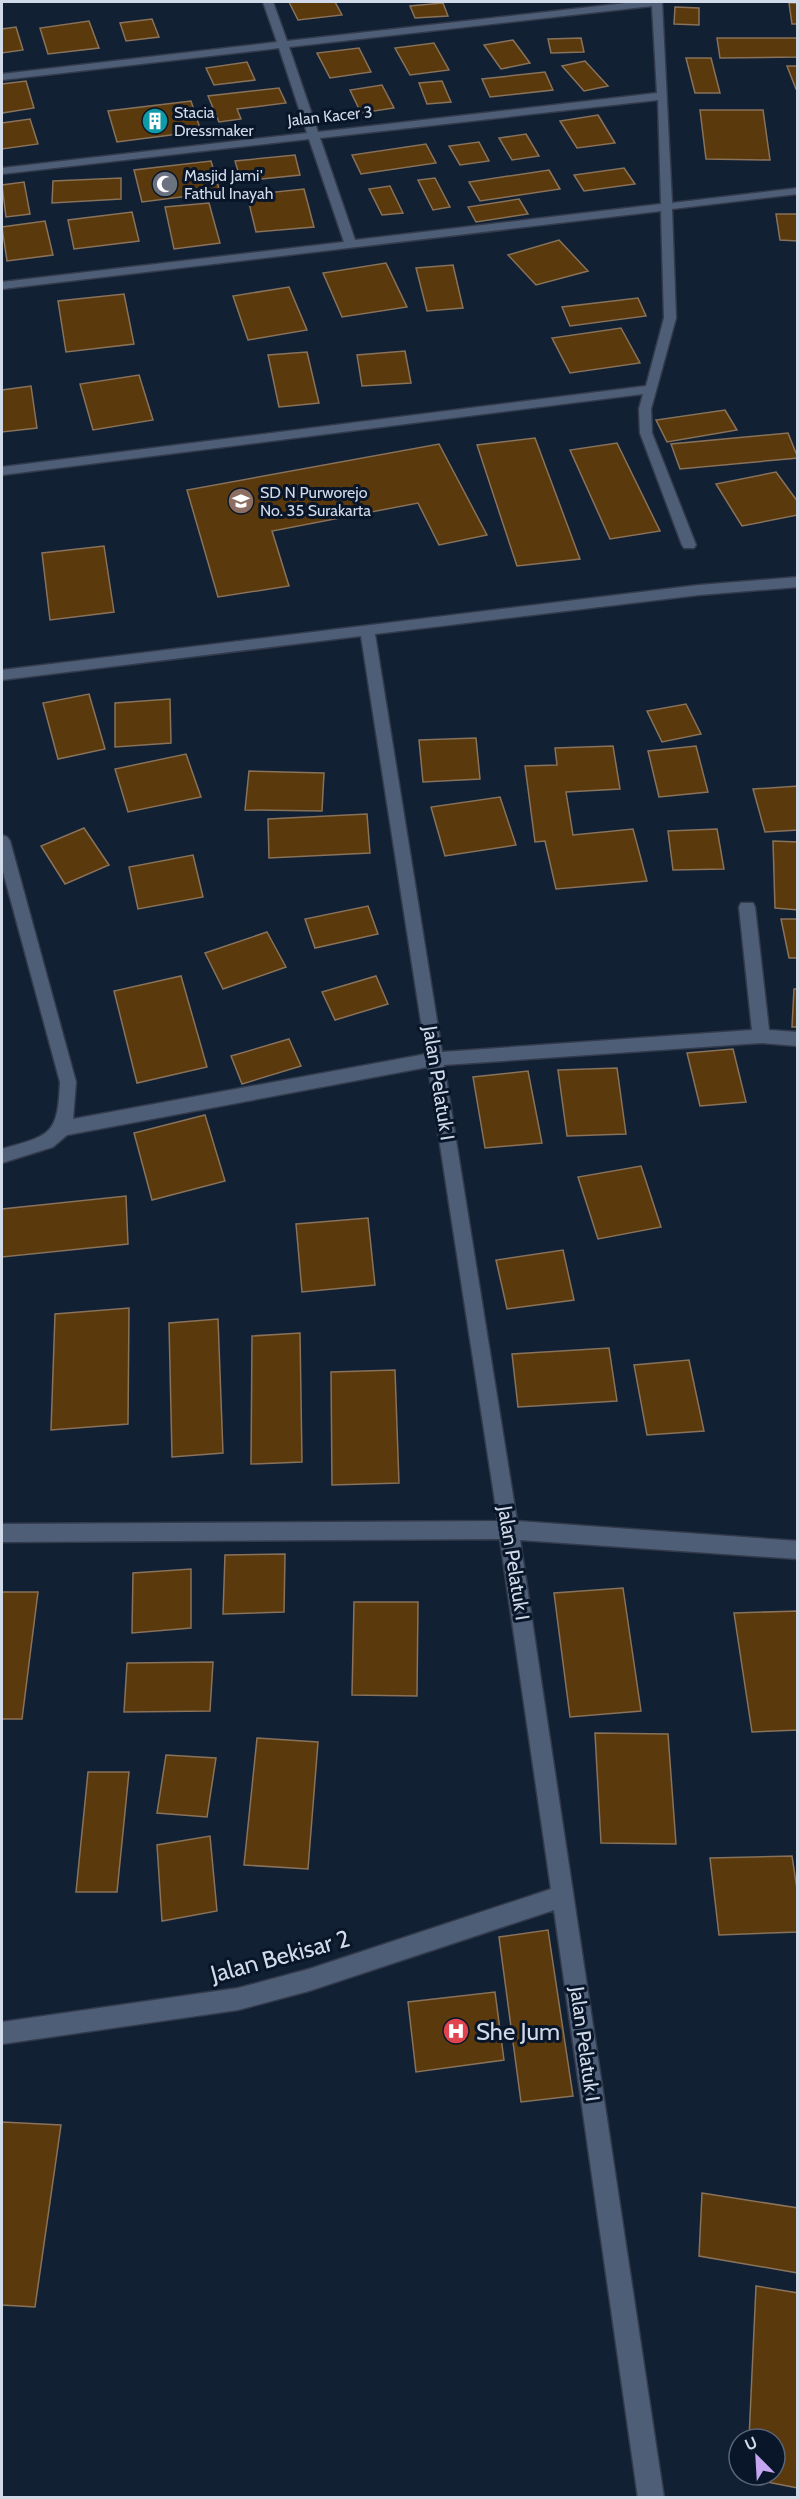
<svg xmlns="http://www.w3.org/2000/svg" width="799" height="2499" viewBox="0 0 799 2499" font-family="Cabin,sans-serif">
  <style>
    .building { fill: #5a390d; stroke: #88725a; stroke-width: 1.5 }
    .lines { fill: none; stroke-linecap: round; stroke-linejoin: round }
    .minor-casing { stroke: #333a4c; stroke-width: 3 }
    .minor { fill: #4f5e77; fill-rule: evenodd }
    .labels { text-anchor: middle; dominant-baseline: central; stroke-width: 6; stroke-linejoin: round; paint-order: stroke }
    .far-poi-label { font-size: 16px; fill: #d1dae9; stroke: #09162a; text-anchor: start }
    .far-street-label { font-size: 16px; fill: #d1dae9; stroke: #09162a }
    .street-label { font-size: 20px; fill: #d1dae9; stroke: #09162a }
    .near-street-label { font-size: 24px; fill: #d1dae9; stroke: #09162a }
    .near-poi-label { font-size: 24px; fill: #d1dae9; stroke: #09162a; text-anchor: start }
  </style>
  <rect width="100%" height="100%" fill="#122034"/>
  <path class="building" d="M289,2H335L342,15L298,20Z
    M443,3L448,16L415,18L410,6Z
    M789,3H798V24H792Z
    M675,7L699,8V25L674,24Z
    M152,19L159,37L126,41L120,23Z
    M89,21L99,48L48,54L40,28Z
    M16,27L23,50L2,53V29Z
    M581,38L584,52L551,53L548,39Z
    M717,38H798V57L720,58Z
    M513,40L530,63L501,69L484,45Z
    M434,43L449,70L410,75L395,48Z
    M359,48L371,72L330,78L317,53Z
    M686,58H711L720,93H695Z
    M585,61L608,86L584,91L562,66Z
    M247,62L255,80L214,85L206,68Z
    M787,66H798V89H796Z
    M545,72L553,90L490,97L482,79Z
    M26,81L34,108L2,113V84Z
    M442,81L451,102L427,104L419,83Z
    M382,85L394,108L361,113L350,90Z
    M279,88L286,103L237,109L241,119L219,122L208,96Z
    M191,101L201,131L117,142L108,111Z
    M700,110H763L770,160L706,159Z
    M598,115L615,143L577,148L560,121Z
    M30,119L38,144L2,149V123Z
    M526,134L539,156L512,160L499,138Z
    M479,142L489,161L460,165L449,146Z
    M426,144L436,163L361,174L352,155Z
    M295,155L300,175L241,181L235,161Z
    M211,161L220,192L142,202L134,170Z
    M624,168L635,184L584,191L574,175Z
    M549,170L560,189L480,201L469,182Z
    M121,178V199L52,203L53,181Z
    M435,178L450,207L433,210L418,180Z
    M24,182L30,214L6,217L2,185Z
    M390,186L403,213L382,215L369,189Z
    M304,189L314,227L256,232L247,195Z
    M519,199L528,214L476,222L468,207Z
    M209,203L220,243L174,249L165,207Z
    M132,212L139,241L74,249L68,220Z
    M776,214H798V241L780,240Z
    M45,221L53,255L7,261L2,227Z
    M559,240L588,271L536,285L508,255Z
    M386,263L407,307L342,317L323,273Z
    M453,265L463,308L427,311L416,268Z
    M289,287L307,330L248,340L233,296Z
    M124,294L134,344L66,352L58,301Z
    M638,298L646,316L570,326L562,307Z
    M621,328L640,363L570,373L552,338Z
    M405,351L411,383L362,386L357,355Z
    M307,352L319,403L279,407L268,355Z
    M139,375L153,420L93,430L80,384Z
    M31,386L37,428L2,432V390Z
    M725,410L737,430L667,442L656,420Z
    M788,433L798,458L680,469L671,444Z
    M535,438L580,559L517,566L477,445Z
    M617,443L660,531L610,539L570,450Z
    M439,444L487,535L439,545L418,503L272,531L289,586L218,597L187,490Z
    M776,472L798,502V515L742,526L716,484Z
    M104,546L114,612L50,620L42,553Z
    M89,694L105,749L58,759L43,703Z
    M170,699L171,743L115,747V703Z
    M686,704L701,734L662,742L647,711Z
    M476,738L480,779L423,782L419,740Z
    M613,746L620,789L566,792L573,835L633,829L647,881L556,889L545,841L535,842L525,766L557,765L555,748Z
    M696,746L708,792L659,797L648,751Z
    M186,754L201,797L128,812L115,769Z
    M249,771L324,773L322,811L245,810Z
    M798,786V830L765,832L753,789Z
    M500,797L516,845L445,856L431,807Z
    M367,814L370,853L269,858L268,819Z
    M84,828L109,865L65,884L41,846Z
    M717,829L724,869L673,870L668,831Z
    M773,841L798,842V910L775,908Z
    M193,855L203,897L138,909L129,867Z
    M368,906L378,934L315,948L305,919Z
    M781,919H798V958H789Z
    M267,932L286,967L223,989L205,953Z
    M181,976L207,1067L137,1083L114,991Z
    M376,976L388,1004L335,1020L322,992Z
    M794,989H798V1027H792Z
    M289,1039L301,1066L242,1084L231,1056Z
    M733,1049L746,1102L700,1106L687,1053Z
    M617,1068L626,1134L567,1136L558,1070Z
    M528,1071L542,1143L485,1148L473,1077Z
    M205,1115L225,1181L152,1200L134,1133Z
    M641,1166L661,1227L598,1239L578,1177Z
    M126,1196L128,1244L2,1257V1209Z
    M368,1218L375,1285L302,1292L296,1224Z
    M563,1250L574,1300L507,1309L496,1260Z
    M129,1308L128,1424L51,1430L55,1314Z
    M218,1319L223,1453L172,1457L169,1323Z
    M300,1333L302,1462L251,1464L252,1336Z
    M609,1348L617,1401L518,1407L512,1354Z
    M689,1360L704,1431L647,1435L634,1365Z
    M395,1370L399,1483L332,1485L331,1372Z
    M285,1554L284,1612L223,1614L225,1555Z
    M191,1569V1628L132,1633L133,1573Z
    M623,1588L641,1711L570,1717L554,1593Z
    M2,1592H38L22,1719H2Z
    M354,1602H418L417,1696L352,1695Z
    M798,1611V1730L752,1732L734,1613Z
    M213,1662L210,1711L124,1712L127,1663Z
    M595,1733L668,1734L676,1844L601,1843Z
    M257,1738L318,1742L308,1869L244,1865Z
    M166,1755L216,1758L207,1817L157,1813Z
    M88,1772H129L117,1892H76Z
    M210,1836L217,1911L162,1921L157,1845Z
    M792,1856L798,1896V1932L719,1935L710,1858Z
    M548,1930L573,2096L521,2102L499,1937Z
    M495,1992L504,2060L416,2072L408,2002Z
    M2,2122L61,2125L35,2307L2,2305Z
    M702,2193L798,2208V2273L699,2256Z
    M756,2286L798,2293V2488L747,2478L748,2475H775V2439H749Z"/>
  <g class="lines">
    <defs>
      <path id="minor" d="M263,2H273L287,41L635,2H662L672,203L798,188V194L672,209L676,318L651,409L652,433L696,545L694,548H684L682,545L640,433L639,409L643,394L2,475V467L646,386L664,318L661,211L2,289V282L344,242L309,139L2,174V168L307,133L279,48L2,80V74L277,42ZM652,6L657,93L318,132L289,47ZM658,100L661,204L355,240L320,138Z
        M798,577V587L699,595L375,634L442,1052L752,1030L739,907L741,903H753L755,907L769,1030L798,1032V1046L761,1043L444,1065L517,1521L798,1541V1559L520,1540L664,2498H638L554,1910L309,1991L238,2010L2,2044V2022L238,1988L309,1969L551,1889L500,1539L2,1542V1524L498,1521L428,1067L67,1135L53,1147L2,1163V1149C50,1135 58,1136 60,1082L2,868V835L7,837L10,841L76,1082L73,1119L426,1054L361,636L2,680V670L699,585Z"/>
    </defs>
    <use href="#minor" class="minor-casing"/>
    <use href="#minor" class="minor"/>
  </g>
  <defs>
    <symbol id="building-disc" viewBox="-11 -11 22 22"><circle r="9.5" fill="#0f9aa8" stroke="#09162a"/><path d="M-4-6H4V6H1V3H-1V6H-4ZM-2.5-4.3h1.7v1.8h-1.7ZM.8-4.3h1.7v1.8H.8ZM-2.5-1h1.7V.8h-1.7ZM.8-1h1.7V.8H.8Z" fill="#fff"/></symbol>
    <symbol id="mosque-disc" viewBox="-11 -11 22 22"><circle r="9.5" fill="#6b7280" stroke="#09162a"/><path d="M3.5-4.9A6 6 0 1 0 3.5 4.9A5 5 0 1 1 3.5-4.9Z" fill="#fff"/></symbol>
    <symbol id="school-disc" viewBox="-11 -11 22 22"><circle r="9.5" fill="#8d6e63" stroke="#09162a"/><path d="M0-5L7-2L0 1L-7-2ZM-4 1L0 2.5L4 1V4Q0 6-4 4Z" fill="#fff"/></symbol>
    <symbol id="hospital-disc" viewBox="-11 -11 22 22"><circle r="9.5" fill="#e0444e" stroke="#09162a"/><path d="M-5-5h3v3.5h4V-5h3V5h-3V1.5h-4V5h-3Z" fill="#fff"/></symbol>
  </defs>
  <g fill-rule="evenodd">
    <use href="#building-disc" x="140" y="106" width="30" height="30"/>
    <use href="#mosque-disc" x="150" y="169" width="30" height="30"/>
    <use href="#school-disc" x="226" y="486" width="30" height="30"/>
    <use href="#hospital-disc" x="441" y="2016" width="30" height="30"/>
  </g>
  <g class="labels">
    <g class="far-poi-label">
      <text x="174" y="112">Stacia<tspan x="174" dy="18">Dressmaker</tspan></text>
      <text x="184" y="175">Masjid Jami'<tspan x="184" dy="18">Fathul Inayah</tspan></text>
      <text x="260" y="492">SD N Purworejo<tspan x="260" dy="18">No. 35 Surakarta</tspan></text>
    </g>
    <g class="far-street-label">
      <text transform="translate(330 116) rotate(-6)">Jalan Kacer 3</text>
    </g>
    <g class="street-label">
      <text transform="translate(439 1083) rotate(81)">Jalan Pelatuk I</text>
      <text transform="translate(514 1563) rotate(81)">Jalan Pelatuk I</text>
      <text transform="translate(585 2044) rotate(82)">Jalan Pelatuk I</text>
    </g>
    <g class="near-street-label">
      <text transform="translate(280 1956) rotate(-15)">Jalan Bekisar 2</text>
    </g>
    <g class="near-poi-label">
      <text x="476" y="2031">She Jum</text>
    </g>
  </g>
  <rect width="799" height="2499" fill="none" stroke="#d1dae9" stroke-width="6"/>
  <g transform="translate(757 2457) rotate(336)"><circle r="28" fill="#09162a" stroke="#596476" stroke-width="1.5"/>
  <path d="M0-4.5L10 22L0 15L-10 22Z" fill="#c6a6f0"/>
  <text y="-9" font-size="16" font-weight="bold" text-anchor="middle" fill="#d1dae9">U</text>
  </g>
</svg>
